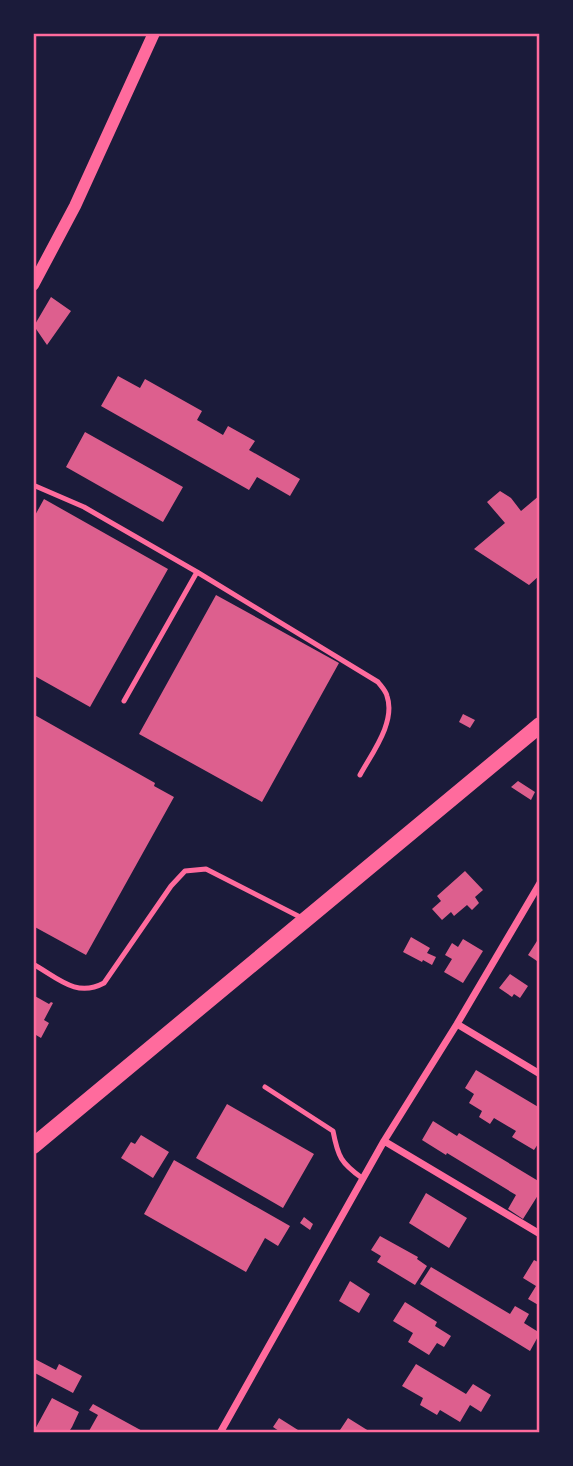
<svg xmlns="http://www.w3.org/2000/svg" width="573" height="1466" viewBox="0 0 573 1466" font-family="Karla,sans-serif">
  <style>
    .building { fill: #dd5f8e }
    .lines { fill: none; stroke-linecap: round; stroke-linejoin: round }
    .service { stroke: #ff6b9d; stroke-width: 5 }
    .minor { stroke: #ff6b9d; stroke-width: 7 }
    .tertiary { stroke: #ff6b9d; stroke-width: 12 }
    .primary { stroke: #ff6b9d; stroke-width: 16 }
    .neatline { fill: none; stroke: #ff6b9d; stroke-width: 2.5 }
  </style>
  <rect width="100%" height="100%" fill="#1b1b3a"/>
  <path class="building" d="M51,297L71,311L47,345L34,326Z
    M118,376L140,388L145,379L202,411L197,420L223,435L228,426L255,441L249,450L300,479L290,496L257,477L249,490L101,406Z
    M85,432L183,487L163,522L66,467Z
    M500,491L511,498L521,511L540,495V575L529,585L474,549L505,523L487,502Z
    M44,499L168,569L90,707L33,675V519Z
    M216,595L339,663L262,802L139,734Z
    M33,714L155,783L154,786L174,797L86,955L33,926Z
    M463,714L475,720L470,728L459,722Z
    M518,781L535,792L531,800L511,787Z
    M465,871L483,890L475,897L479,903L472,910L467,905L454,916L451,912L442,920L432,909L441,901L437,896Z
    M411,937L430,948L427,953L436,957L432,965L423,960L422,962L403,952Z
    M463,939L483,951L463,983L444,972L452,959L445,955L452,943L458,947Z
    M537,941L540,942V963L528,955Z
    M510,974L528,986L520,998L514,994L512,997L499,988Z
    M33,995L49,1004L51,1002L53,1003L44,1020L49,1023L41,1038L36,1035L33,1039Z
    M476,1070L540,1108V1146L538,1144L534,1150L512,1137L516,1131L494,1118L490,1124L479,1117L482,1111L469,1103L474,1094L465,1088Z
    M227,1104L314,1154L283,1208L196,1158Z
    M433,1121L457,1136L459,1133L540,1182V1192L523,1219L508,1209L516,1195L447,1153L446,1155L422,1140Z
    M141,1135L169,1152L153,1178L121,1158L131,1142L135,1144Z
    M174,1160L290,1226L278,1246L265,1238L246,1272L144,1214Z
    M426,1193L467,1218L449,1248L409,1223Z
    M304,1217L313,1224L310,1230L300,1223Z
    M380,1236L418,1257L417,1259L427,1266L415,1285L377,1262L381,1256L371,1250Z
    M534,1260L540,1263V1306L528,1299L536,1286L523,1278Z
    M431,1267L510,1314L515,1306L529,1314L524,1323L540,1333L530,1351L420,1284Z
    M350,1281L370,1294L359,1313L339,1301Z
    M405,1302L437,1322L435,1326L451,1336L444,1347L437,1343L429,1355L408,1342L413,1333L393,1321Z
    M33,1358L56,1370L59,1364L82,1376L73,1393L33,1372Z
    M416,1364L466,1394L473,1384L491,1395L481,1412L470,1405L460,1422L440,1410L437,1415L420,1405L423,1398L402,1386Z
    M52,1398L79,1412L72,1427L68,1433H33Z
    M93,1404L146,1433H92L89,1431L98,1415L89,1410Z
    M279,1418L298,1430L296,1433H282L273,1427Z
    M348,1418L372,1433H338Z"/>
  <g class="lines">
    <path class="service" d="M33,485L84,507L197,572L378,682C381,686 386,691 387,696C396,722 372,753 360,775
      M124,701L197,572
      M33,964C58,978 76,998 104,983L171,886L185,871L206,869L302,918
      M265,1087L333,1131C338,1157 341,1163 362,1178"/>
    <path class="minor" d="M457,1024L540,1074
      M384,1141L540,1234
      M220,1433L384,1141L457,1024L540,883"/>
    <path class="tertiary" d="M33,285L75,206L154,33"/>
    <path class="primary" d="M33,1146L540,725"/>
  </g>
  <rect width="573" height="1466" fill="none" stroke="#1b1b3a" stroke-width="70"/>
  <rect x="35" y="35" width="503" height="1396" class="neatline"/>
</svg>
